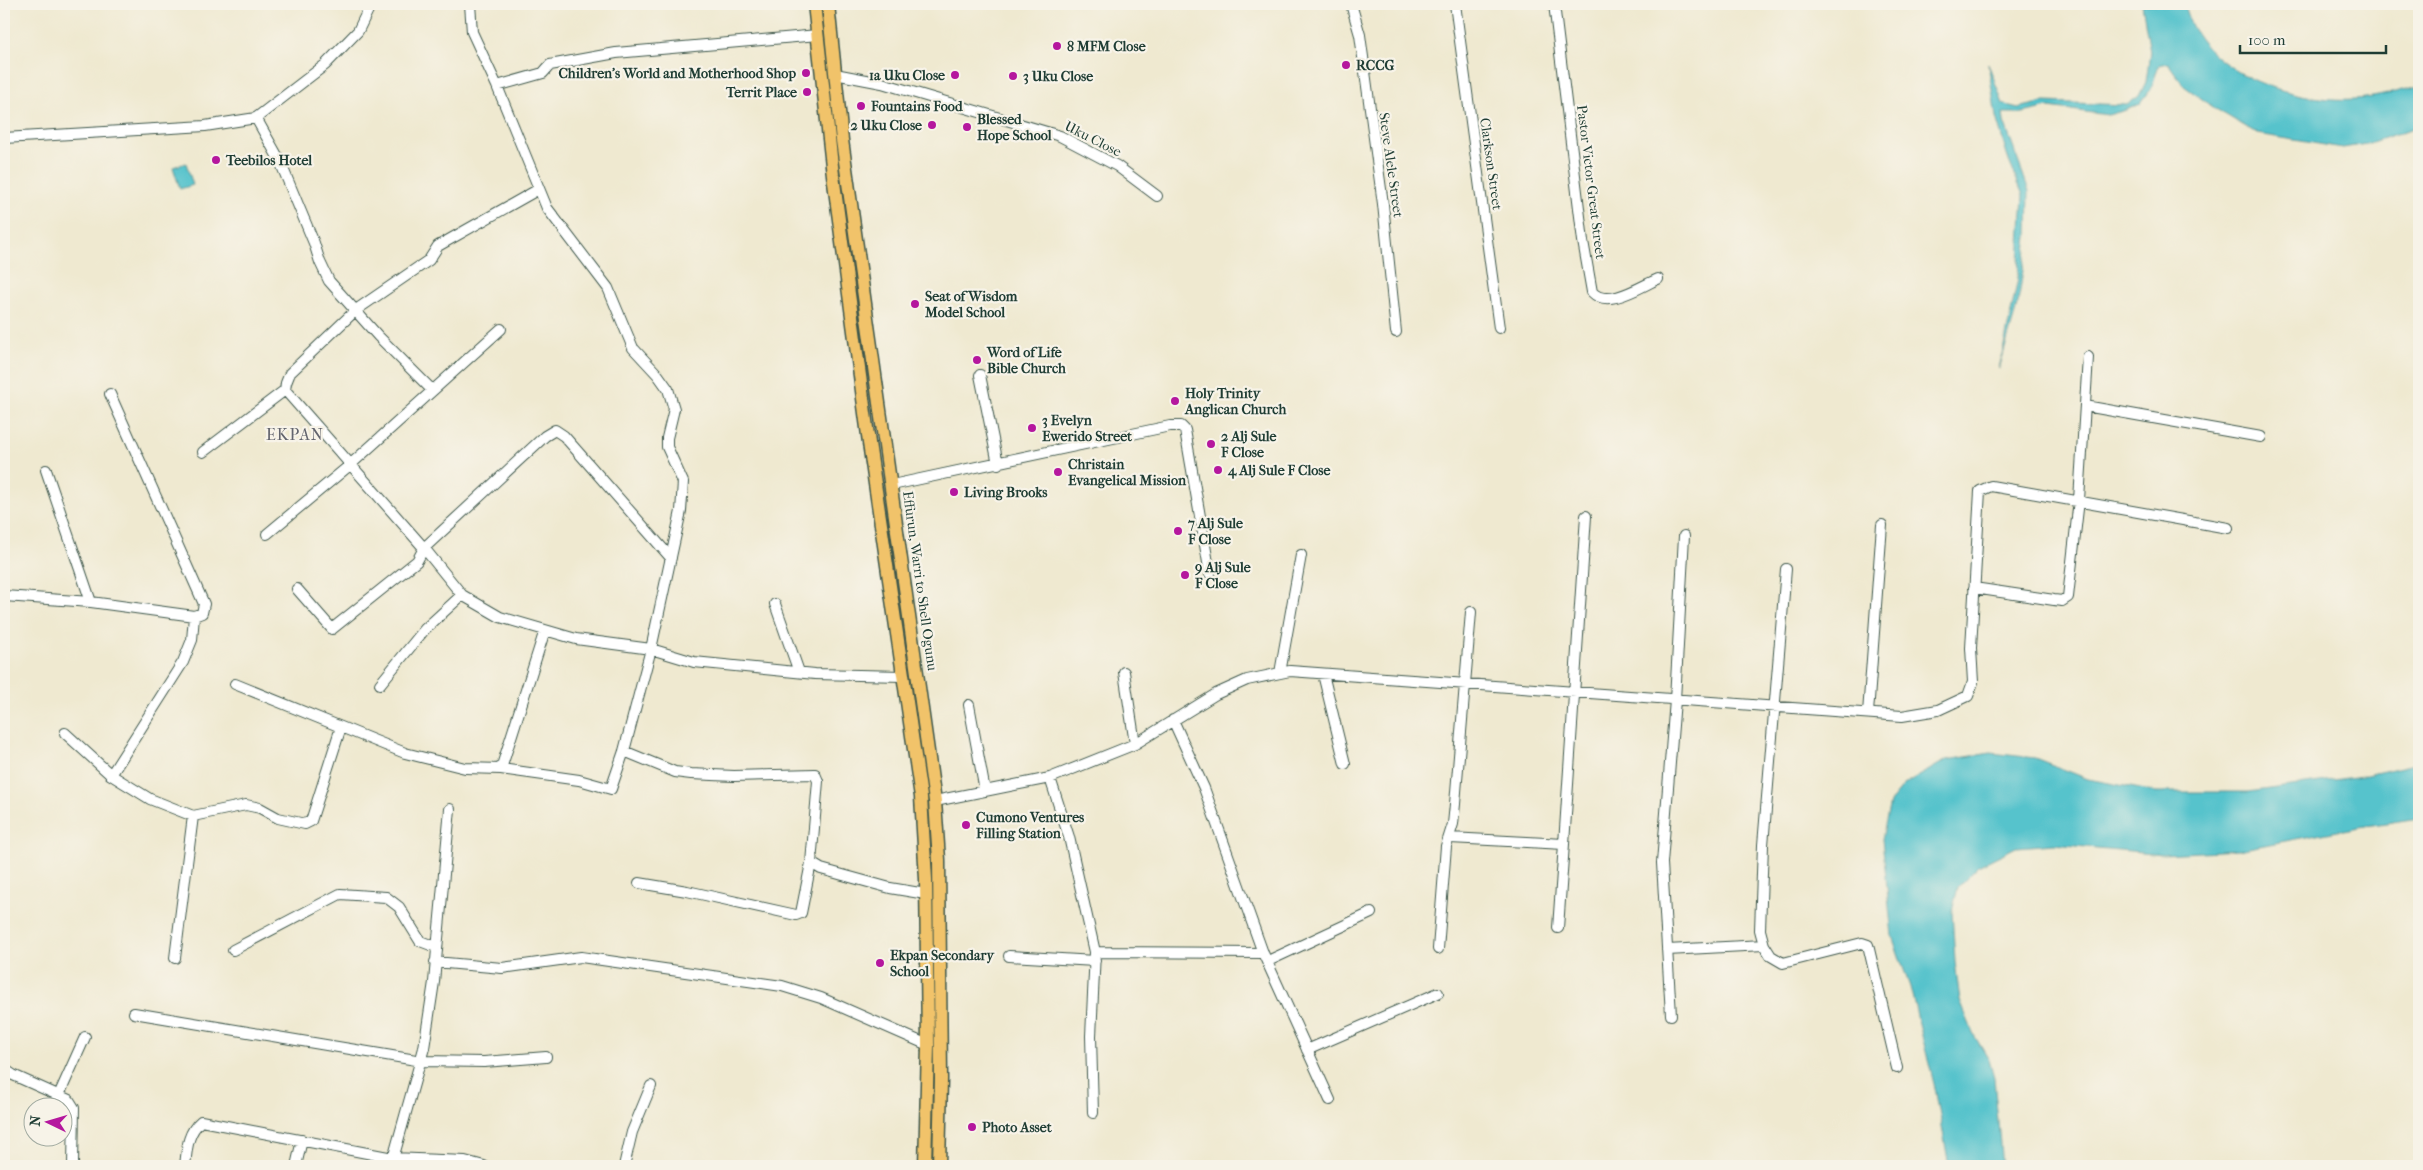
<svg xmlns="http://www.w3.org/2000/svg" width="2423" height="1170" viewBox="0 0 2423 1170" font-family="'IM FELL French Canon',serif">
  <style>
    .water { fill: #56c3cc; stroke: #3a8080 }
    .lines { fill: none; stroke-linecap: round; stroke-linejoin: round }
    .minor-casing { stroke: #3e574b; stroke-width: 12 }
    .major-casing { stroke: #3e574b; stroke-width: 15 }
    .minor { stroke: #fff; stroke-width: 10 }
    .major { stroke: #f1c36a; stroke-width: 12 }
    .poi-dot { fill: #b5179e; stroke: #f7f3e8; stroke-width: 2 }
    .labels { text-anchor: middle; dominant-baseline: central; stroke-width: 4.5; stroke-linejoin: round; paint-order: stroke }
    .poi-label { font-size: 14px; font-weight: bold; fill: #1f3d34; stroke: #f7f3e8; text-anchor: start }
    .street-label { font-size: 14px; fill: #1f3d34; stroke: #f7f3e8 }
    .quarter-label { font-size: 16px; letter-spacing: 1px; fill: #63656e; stroke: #f7f3e8 }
  </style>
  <rect width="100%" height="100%" fill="#f7f3e8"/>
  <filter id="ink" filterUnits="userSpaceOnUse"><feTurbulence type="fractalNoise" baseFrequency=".02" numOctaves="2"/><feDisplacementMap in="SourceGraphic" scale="10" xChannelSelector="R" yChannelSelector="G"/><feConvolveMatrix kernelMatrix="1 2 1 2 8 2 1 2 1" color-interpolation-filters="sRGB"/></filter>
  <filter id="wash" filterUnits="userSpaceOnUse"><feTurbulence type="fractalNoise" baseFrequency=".0096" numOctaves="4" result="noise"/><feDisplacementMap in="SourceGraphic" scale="20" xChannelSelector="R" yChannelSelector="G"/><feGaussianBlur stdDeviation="1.12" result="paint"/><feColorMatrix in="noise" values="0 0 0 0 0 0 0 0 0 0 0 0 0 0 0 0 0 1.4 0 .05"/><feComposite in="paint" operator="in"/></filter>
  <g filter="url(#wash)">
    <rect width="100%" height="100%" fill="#efe9d0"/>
    <path class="water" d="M2142,4H2184C2199,73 2293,103 2355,99C2376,98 2399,91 2419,86V126L2366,144L2343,148L2258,134L2216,109L2184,86L2168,63L2159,65L2151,89L2140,104L2126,110L2108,115L2049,107L2023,113H2003L2004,122L2029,191L2028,237L2018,303L1999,369L2018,279L2023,195L2009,161L1996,117L1988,63L2003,104L2018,108L2044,102L2127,105L2139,96L2146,82L2150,52Z
      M186,163L193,185L180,189L173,167Z
      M1991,753L2035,758L2088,779L2156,792H2249L2362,776L2419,763V818L2359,827L2238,850L2163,854L2054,844L2016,847L1980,865L1958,887L1952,911L1955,962L1960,1001L1974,1035L1989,1060L1994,1078L2002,1166H1949L1936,1092L1910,987L1892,936L1882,839L1890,802L1904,785L1946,760Z"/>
  </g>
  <g filter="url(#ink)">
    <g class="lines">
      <defs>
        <path id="minor" d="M470,4L472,32L497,86L547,208L608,288L633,348L658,375L668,389L674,409L667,438V447L683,482L681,511L651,649L624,751L611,789L579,780L501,769
          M1351,4L1360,35L1383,204L1396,332
          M1455,4L1499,328
          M1554,4L1583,241L1592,292C1608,309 1641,286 1658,279
          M835,74L882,83L1060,136L1117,166L1157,196
          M497,86L543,73L550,65L616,53L818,35
          M256,118L279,159L314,243L320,262L329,281L378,336L432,390
          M4,138L205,126L256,118L325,65L358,31L371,4
          M980,375L998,464
          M285,390L424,548L462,595L500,617L576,639L651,649L694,662L815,674L903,676
          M2085,406L2261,437
          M203,452L285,390L286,383L290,373L356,310L429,260L438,246L539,189
          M46,470L91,602
          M892,485L1170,426H1181L1185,430L1210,574
          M267,534L350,465L501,329
          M1786,569L1763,845L1760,930L1764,945L1771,956L1783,963L1862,943L1868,945L1897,1068
          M1974,588L2054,600L2062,601L2068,597L2079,500L2088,357
          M297,589L332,629L417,561L424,548L545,436L555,430L564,436L671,558
          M4,596L91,602L194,616L202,613L204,604L110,394
          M775,604L799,672
          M1124,672L1135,744
          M1280,673L1301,555
          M1323,674L1345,764
          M235,684L341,727
          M380,684L425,629L462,595
          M969,705L985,791
          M1868,713L1882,525
          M1173,720L1204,788L1263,953L1330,1100
          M65,733L111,775L150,799L193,816L175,958
          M624,751L675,772L691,774L734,776L815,774L818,781L811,863
          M111,775L183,662L192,640L194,616
          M1050,778L1069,837L1095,952L1091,1036L1093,1113
          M935,801L1050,778L1135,744L1216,694L1247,680L1290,671L1902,716L1938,710L1968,696L1973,682L1971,648L1980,491L1991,486L2228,528
          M193,816L246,805L260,808L278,818L305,824L311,821L341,727L405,753L465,768L501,769L545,630
          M1450,838L1564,844L1586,516
          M639,883L687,891L796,915L801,913L811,863L821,869L890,888L926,894
          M1558,928L1564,844
          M1438,949L1446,846L1453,824L1455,804L1471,612
          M233,950L340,894L386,897L399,907L420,941L436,947
          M1667,950L1764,945
          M1095,952L1263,953
          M1009,956L1095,961
          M1268,961L1371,913
          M435,962L502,968L581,957L782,986L821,998L928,1045
          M134,1013L422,1061L484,1062L546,1057
          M1671,1015L1662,863L1675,700L1684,536
          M1307,1050L1438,993
          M4,1069L13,1075L69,1100L74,1108L73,1166
          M59,1095L85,1037
          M185,1166C187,1149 187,1133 201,1121L393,1158L465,1161L484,1166
          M296,1166L302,1140
          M391,1166L424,1048L434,982L450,809
          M624,1166L632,1132L651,1086"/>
        <path id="major" d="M814,4L833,175L869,443L921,797L926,879L928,1045L925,1166
          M828,4L842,140L935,801L939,860L941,1079L939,1166"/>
      </defs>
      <use href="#minor" class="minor-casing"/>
      <use href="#major" class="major-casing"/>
      <use href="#minor" class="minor"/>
      <use href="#major" class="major"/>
    </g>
  </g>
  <g class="poi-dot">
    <circle cx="1057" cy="46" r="5"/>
    <circle cx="1346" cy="65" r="5"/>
    <circle cx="806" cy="73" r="5"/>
    <circle cx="955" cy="75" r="5"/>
    <circle cx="1013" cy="76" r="5"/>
    <circle cx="807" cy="92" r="5"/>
    <circle cx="861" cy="106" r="5"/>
    <circle cx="932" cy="125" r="5"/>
    <circle cx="967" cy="127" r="5"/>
    <circle cx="216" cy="160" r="5"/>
    <circle cx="915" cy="304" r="5"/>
    <circle cx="977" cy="360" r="5"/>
    <circle cx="1175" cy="401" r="5"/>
    <circle cx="1032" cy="428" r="5"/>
    <circle cx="1211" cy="444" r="5"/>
    <circle cx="1218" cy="470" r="5"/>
    <circle cx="1058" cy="472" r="5"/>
    <circle cx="954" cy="492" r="5"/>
    <circle cx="1178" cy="531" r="5"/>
    <circle cx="1185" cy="575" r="5"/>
    <circle cx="966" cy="825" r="5"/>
    <circle cx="880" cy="963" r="5"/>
    <circle cx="972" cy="1127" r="5"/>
  </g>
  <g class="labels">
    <g class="poi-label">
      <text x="1067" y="46">8 MFM Close</text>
      <text x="1356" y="65">RCCG</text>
      <text x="796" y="73" text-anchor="end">Children's World and Motherhood Shop</text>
      <text x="945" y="75" text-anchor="end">1a Uku Close</text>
      <text x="1023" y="76">3 Uku Close</text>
      <text x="797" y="92" text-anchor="end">Territ Place</text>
      <text x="871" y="106">Fountains Food</text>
      <text x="977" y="119">Blessed<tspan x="977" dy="16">Hope School</tspan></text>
      <text x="922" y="125" text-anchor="end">2 Uku Close</text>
      <text x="226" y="160">Teebilos Hotel</text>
      <text x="925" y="296">Seat of Wisdom<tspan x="925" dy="16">Model School</tspan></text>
      <text x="987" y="352">Word of Life<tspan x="987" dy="16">Bible Church</tspan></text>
      <text x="1185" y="393">Holy Trinity<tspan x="1185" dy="16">Anglican Church</tspan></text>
      <text x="1042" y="420">3 Evelyn<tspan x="1042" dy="16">Ewerido Street</tspan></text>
      <text x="1221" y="436">2 Alj Sule<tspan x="1221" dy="16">F Close</tspan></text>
      <text x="1068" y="464">Christain<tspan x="1068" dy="16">Evangelical Mission</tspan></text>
      <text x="1228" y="470">4 Alj Sule F Close</text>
      <text x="964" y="492">Living Brooks</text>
      <text x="1188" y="523">7 Alj Sule<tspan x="1188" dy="16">F Close</tspan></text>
      <text x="1195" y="567">9 Alj Sule<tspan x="1195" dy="16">F Close</tspan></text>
      <text x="976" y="817">Cumono Ventures<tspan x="976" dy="16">Filling Station</tspan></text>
      <text x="890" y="955">Ekpan Secondary<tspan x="890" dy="16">School</tspan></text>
      <text x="982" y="1127">Photo Asset</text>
    </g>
    <g class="street-label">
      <text transform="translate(1093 139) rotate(27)">Uku Close</text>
      <text transform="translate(1491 164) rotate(82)">Clarkson Street</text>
      <text transform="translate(1391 165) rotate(82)">Steve Alele Street</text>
      <text transform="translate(1591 182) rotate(83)">Pastor Victor Great Street</text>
      <text transform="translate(920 581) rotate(82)">Effurun, Warri to Shell Ogunu</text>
    </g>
    <g class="quarter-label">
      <text x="295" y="434">EKPAN</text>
    </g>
  </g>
  <rect width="2423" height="1170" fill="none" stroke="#f7f3e8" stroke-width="20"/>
  <g transform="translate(48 1122) rotate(275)"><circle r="24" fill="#f7f3e8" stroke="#a1aaa0"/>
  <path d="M0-4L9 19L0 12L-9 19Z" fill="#b5179e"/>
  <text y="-8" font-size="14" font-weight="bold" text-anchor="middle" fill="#1f3d34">N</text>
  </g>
  <path d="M2240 45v8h146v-8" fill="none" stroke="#1f3d34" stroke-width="2.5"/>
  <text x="2248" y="45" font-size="15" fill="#1f3d34" stroke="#f7f3e8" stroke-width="4" paint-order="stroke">100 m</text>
</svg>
